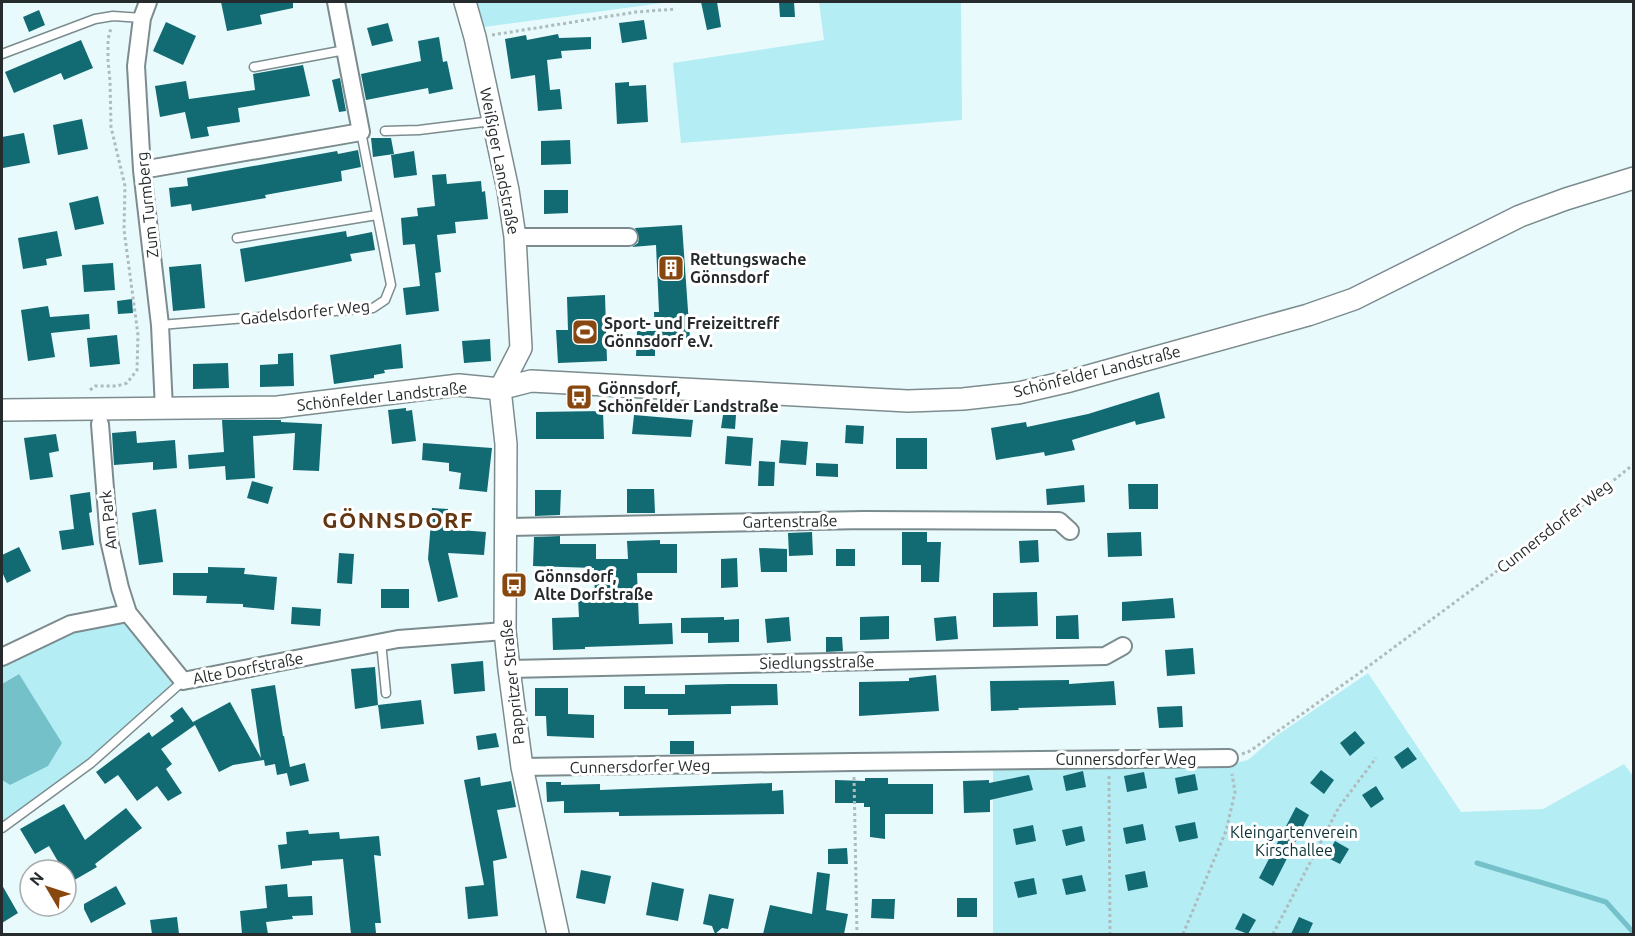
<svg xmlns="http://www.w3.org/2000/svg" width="1635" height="936" viewBox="0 0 1635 936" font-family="Ubuntu,sans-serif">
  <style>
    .green { fill: #b4edf4 }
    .water { fill: #74c1ca }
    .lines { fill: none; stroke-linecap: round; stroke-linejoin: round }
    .stream { stroke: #74c1ca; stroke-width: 5 }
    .building { fill: #126a73 }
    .service-casing { stroke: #7c8c8e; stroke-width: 11 }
    .minor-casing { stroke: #7c8c8e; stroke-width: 20 }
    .tertiary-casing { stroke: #7c8c8e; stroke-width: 24 }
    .path { stroke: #aebcbe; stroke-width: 3; stroke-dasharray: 3 3; stroke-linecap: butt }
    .service { stroke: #fff; stroke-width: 8 }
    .minor { stroke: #fff; stroke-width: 16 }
    .tertiary { stroke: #fff; stroke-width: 21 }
    .labels { text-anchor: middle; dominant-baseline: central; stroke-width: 6; stroke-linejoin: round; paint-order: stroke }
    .street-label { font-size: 16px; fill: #262c2d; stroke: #fff }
    .poi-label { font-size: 16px; font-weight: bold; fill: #262c2d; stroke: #fff; text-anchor: start }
    .park-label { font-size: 16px; fill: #0a3135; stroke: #fff }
    .district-label { font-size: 22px; font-weight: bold; letter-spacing: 1.5px; fill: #623612; stroke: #fff }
  </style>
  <rect width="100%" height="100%" fill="#e8fafc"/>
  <path class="green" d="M475,2H670L483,27Z
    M819,2H961L962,120L681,143L673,63L824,40Z
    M128,613L183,681L91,763L2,828V780L10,785L19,674L2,684V657L71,624Z
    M1368,673L1461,812L1543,809L1624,764L1633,776V934H993V770L1221,767L1248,760L1276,736Z"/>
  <path class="water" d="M19,674L62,743L48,766L10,785L2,780V684Z"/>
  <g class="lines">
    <path class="stream" d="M1477,863L1606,902L1634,933"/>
  </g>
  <path class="building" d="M221,2H293V8L260,15L262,24L227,31Z
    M701,2H717L721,27L707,30Z
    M779,2H794L795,17H780Z
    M39,10L45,25L29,32L23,17Z
    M644,20L647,39L622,43L619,23Z
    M166,22L196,36L183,65L153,51Z
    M388,23L393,41L372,46L367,28Z
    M558,34L559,38L591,37V49L561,51L562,58L547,60L550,90L560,89L562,109L538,111L535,75L511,79L505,39L526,35L527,40Z
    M439,37L443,62L447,61L453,89L429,94L428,88L366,100L361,74L421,61L418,41Z
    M81,40L93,68L64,80L61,73L14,93L5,72Z
    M303,65L310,96L238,108L240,122L207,127L209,136L191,139L185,112L160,117L155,86L186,81L189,99L255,90L253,74Z
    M340,78L346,111L339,112L332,80Z
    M629,82V86L646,85L648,122L617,124L615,83Z
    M82,119L88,149L58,155L53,125Z
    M24,133L30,163L3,168L2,137Z
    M371,138H391L394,154L373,157Z
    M570,140L571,164L541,165V141Z
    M358,150L361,167L341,171L342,181L265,195L266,198L192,211L191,204L171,207L169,188L188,186L187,178L337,151L338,154Z
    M414,151L417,175L394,178L391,155Z
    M446,174L447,184L481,181L482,192L485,191L488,219L455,222L456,233L437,235L441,272L435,273L439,311L406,315L403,288L420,286L415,244L403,245L401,218L418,216L417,208L435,206L432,175Z
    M544,190H568V213L544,214Z
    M98,196L104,224L75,230L69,203Z
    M682,225L690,339L655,341L654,312H659L656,245L632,247L638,243L639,238L635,228Z
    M57,231L62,256L46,259L47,265L23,269L18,238Z
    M346,231L347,237L372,232L375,250L350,254L352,261L245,282L240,249Z
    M113,263L115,290L84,292L82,265Z
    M201,264L205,308L173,311L169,267Z
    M605,295L607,361L558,363L556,330H568L567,297Z
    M132,299L133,313L118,314L117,301Z
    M48,306L50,317L89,314L90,329L51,333L55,357L28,361L21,310Z
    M637,331H655V356H636Z
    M117,335L120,364L90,367L87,338Z
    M490,339L491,361L464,363L462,341Z
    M401,344L403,368L384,370L385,373L374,375V378L334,384L330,355Z
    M293,353L294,386L260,387V365L278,364V354Z
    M228,363L229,388L193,389V364Z
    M1159,392L1165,418L1136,425L1135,421L1072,440L1075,450L1045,456L1044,452L996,460L991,428L1026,422L1027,427L1088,414Z
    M406,408V411L412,410L416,441L392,444L388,410Z
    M603,411L604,439H536V412Z
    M634,415L693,420L691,437L632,434Z
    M723,415H736L735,429L721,428Z
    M222,420H281V422L322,424L319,471L293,470L295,433L253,436L255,478L226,480L225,466L189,469L188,455L224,452Z
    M846,425L864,426L863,444L845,443Z
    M136,431L137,443L175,440L177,468L153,470V462L114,465L112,433Z
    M56,434L59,451L49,453L53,477L30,480L24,438Z
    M727,436L753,438L751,466L725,464Z
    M896,438H927V469H896Z
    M781,440L808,442L806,465L779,463Z
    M423,443L492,448L487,492L459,489L461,473L449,471V463L422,460Z
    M759,461L775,462L774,486H758Z
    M816,463L838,464V477L816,476Z
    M252,481L273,487L268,504L247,498Z
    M1128,484H1158V509H1129Z
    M1084,485L1085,502L1047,505L1046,489Z
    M627,489H654L655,513H627Z
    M535,490H561L560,515L535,516Z
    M90,492L92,512L89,513L94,545L62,550L59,531L74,529L70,495Z
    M432,508L448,509L447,529L486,532L484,555L448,553L458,597L438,602L428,559Z
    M156,509L163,562L139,565L132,513Z
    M812,532L813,555L789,556L788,533Z
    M902,532H927V542H941L939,582H921V565H902Z
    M1141,532L1142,556L1108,557L1107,533Z
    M560,536V544H596V559H628L627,541L660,540V544H677V573H637L639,624L672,623L673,644L585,647V649L553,650L552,618L579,617L578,598L595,597L594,568L533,566L534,537Z
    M1038,540L1039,562L1020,563L1019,541Z
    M19,547L31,571L7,583L2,572V555Z
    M759,548L787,549V572H761Z
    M836,549H855V566H836Z
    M339,553L354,554L352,584L337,583Z
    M737,558L738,587L721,588V559Z
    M208,567L245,568L244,574L277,577L274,610L243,607V604L206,603L207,596L173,595V573H208Z
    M381,589H409V608H381Z
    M1037,592L1038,626L993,627V593Z
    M1173,598L1175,618L1122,621V602Z
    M292,607L321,609L320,626L291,624Z
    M1078,615L1079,639H1056V616Z
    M889,616V639L860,640V617Z
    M956,616L958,639L936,641L934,618Z
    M724,617V620L739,619V642L708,643V633H681V618Z
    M789,617L791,641L767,643L765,619Z
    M826,637H842L843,651L826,652Z
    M1193,648L1195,674L1167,676L1165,650Z
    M483,661L485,691L454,694L451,664Z
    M375,667L378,705L355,709L351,669Z
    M936,675L939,711L859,716V682L909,681V678Z
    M1069,680V684L1114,681L1116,705L1018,708L1019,710L991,711L990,681Z
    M730,684H777L778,705L731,706V714L670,715H668V709H624V686H645V694H685V685Z
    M275,685L283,736H284L290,767L305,763L309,781L290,786L287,773L277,775L275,764L265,766L264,760L233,765L219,772L195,725L161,749L172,764L166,769L182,793L168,801L157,786L137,801L118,775L105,784L96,772L149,732L152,737L174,721L170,716L182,707L195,725L193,722L230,702L261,758L251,689Z
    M535,688H568V714L594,715V738L547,736L546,716H535Z
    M421,700L424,724L381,729L378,705Z
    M1182,706L1183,727L1159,728L1157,707Z
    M1355,731L1365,743L1350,756L1340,743Z
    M496,733L499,747L478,750L476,736Z
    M670,741H694V754H670Z
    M1408,747L1417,759L1402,769L1394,757Z
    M1321,770L1334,780L1324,794L1310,783Z
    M1083,771L1086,787L1066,791L1063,776Z
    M1144,772L1147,788L1127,792L1124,776Z
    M1195,774L1198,790L1178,794L1175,778Z
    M1029,775L1033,790L990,800V812L964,813L963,781L989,780V783Z
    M480,777L481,786L511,781L516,807L497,810L507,858L493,861L498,916L468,919L465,887L484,885L464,780Z
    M865,778H888V784H933V814H885V839L870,837V807H864V803H835V780L865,781Z
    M546,782H561V785L600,784V790L772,783V791L783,790L784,814L619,816V812L564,813V801L547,802Z
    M1376,786L1384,799L1371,808L1362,795Z
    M64,804L85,840L126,808L142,828L95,864L97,867L71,882L66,875V870H63L49,846L35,854L20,829Z
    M1296,807L1309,815L1273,886L1259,878Z
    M1195,822L1198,838L1179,842L1175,826Z
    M1143,824L1146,840L1126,844L1123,828Z
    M1033,825L1036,841L1016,845L1013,829Z
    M1082,826L1085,841L1066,846L1062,830Z
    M308,830L309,834L339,832L340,839L379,836L381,856L374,855L381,923H375L376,933L351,934L343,859L312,861V865L281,869L278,845L287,844L286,832Z
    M1335,841L1349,849L1340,864L1326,857Z
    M847,848L848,864H828V849Z
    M581,870L611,876L605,904L576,898Z
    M1145,871L1148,887L1128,891L1125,875Z
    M817,872L830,874L826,910L848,914L844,934H763L770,905L812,914Z
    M1082,875L1086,891L1066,895L1062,879Z
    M1034,878L1037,894L1018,898L1014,882Z
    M652,882L684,889L678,921L646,915Z
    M287,884L288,897L312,896L313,915L292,916L293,919L266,922L268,934H242L240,911L267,908L265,886Z
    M2,885L18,913L2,923Z
    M116,886L126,904L91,923L84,909V904Z
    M709,894L734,899L728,929L722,928L715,934L712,926L703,924Z
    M957,898H977V917H957Z
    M872,899H895L894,919L871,918Z
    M1243,913L1256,920L1248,934L1235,929Z
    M177,917L179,934H152L150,920Z
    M1299,917L1313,923L1308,934H1291Z"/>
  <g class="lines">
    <defs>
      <path id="service" d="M2,54L95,19L113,16L142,18
        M254,67L345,50
        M385,131L419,130L492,121
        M237,238L377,215
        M160,325L373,308L385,300L391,285L361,132
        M381,642L386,693
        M2,828L91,763L183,681"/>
      <path id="minor" d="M148,2L142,18L136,66L142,170L160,325L164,409
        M142,170L361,132L336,2
        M515,237H629
        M100,424L109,540L120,588L128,613
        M507,527L864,520L1059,521L1070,531
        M2,657L71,624L128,613L183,681L398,639L505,631
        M509,669L1105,656L1123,646
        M522,767L853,762L1229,758"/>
      <path id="tertiary" d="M465,2L475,37L508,190L515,237L521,348L500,389
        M500,389L506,444L505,631L509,669L522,767L558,934
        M2,410L278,407L459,385L500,389L531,381L908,401L963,399L1018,393L1070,381L1308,315L1354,299L1520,216L1566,199L1634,178"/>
    </defs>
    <use href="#service" class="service-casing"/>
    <use href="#minor" class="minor-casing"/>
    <use href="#tertiary" class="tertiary-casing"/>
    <path class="path" d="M492,35L636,12L676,9
      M90,390L95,386H117L127,383L137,370L138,335L124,230L125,186L111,127L110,81L108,60V39L111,28
      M1242,754L1250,751L1358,674L1543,537L1634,464
      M1109,776L1110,934
      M854,777L857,934
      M1183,934L1226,831L1235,792L1232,774
      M1273,934L1339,807L1376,758"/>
    <use href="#service" class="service"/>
    <use href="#minor" class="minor"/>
    <use href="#tertiary" class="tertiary"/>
  </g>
  <defs>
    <symbol id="building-square" viewBox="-11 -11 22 22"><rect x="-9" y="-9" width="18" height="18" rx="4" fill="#87470f" stroke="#fff"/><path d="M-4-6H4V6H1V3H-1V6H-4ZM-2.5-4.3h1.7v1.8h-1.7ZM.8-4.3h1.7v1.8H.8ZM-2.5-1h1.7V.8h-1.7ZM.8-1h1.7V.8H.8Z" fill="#fff"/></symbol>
    <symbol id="stadium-square" viewBox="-11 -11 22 22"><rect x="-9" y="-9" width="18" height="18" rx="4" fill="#87470f" stroke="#fff"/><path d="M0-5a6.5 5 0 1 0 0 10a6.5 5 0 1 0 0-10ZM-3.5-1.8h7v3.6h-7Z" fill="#fff"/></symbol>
    <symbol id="bus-square" viewBox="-11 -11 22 22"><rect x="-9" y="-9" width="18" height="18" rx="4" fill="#87470f" stroke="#fff"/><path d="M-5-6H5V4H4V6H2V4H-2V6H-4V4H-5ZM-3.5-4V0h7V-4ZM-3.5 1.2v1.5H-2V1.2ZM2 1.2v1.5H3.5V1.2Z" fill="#fff"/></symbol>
  </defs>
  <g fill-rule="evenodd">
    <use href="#building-square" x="656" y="253" width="30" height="30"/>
    <use href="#stadium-square" x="570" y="317" width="30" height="30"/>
    <use href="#bus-square" x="564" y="382" width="30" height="30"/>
    <use href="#bus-square" x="499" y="570" width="30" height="30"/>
  </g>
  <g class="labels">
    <g class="street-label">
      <text transform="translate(500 161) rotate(79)">Weißiger Landstraße</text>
      <text transform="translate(147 205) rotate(-96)">Zum Turmberg</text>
      <text transform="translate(305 312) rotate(-6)">Gadelsdorfer Weg</text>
      <text transform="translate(1097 371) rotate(-14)">Schönfelder Landstraße</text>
      <text transform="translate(382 396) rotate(-6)">Schönfelder Landstraße</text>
      <text transform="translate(108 520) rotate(-96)">Am Park</text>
      <text transform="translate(790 521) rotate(-1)">Gartenstraße</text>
      <text transform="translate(1554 526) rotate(-38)">Cunnersdorfer Weg</text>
      <text transform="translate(817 662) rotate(-1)">Siedlungsstraße</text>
      <text transform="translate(248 668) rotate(-11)">Alte Dorfstraße</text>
      <text transform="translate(512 682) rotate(-96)">Pappritzer Straße</text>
      <text x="1126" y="759">Cunnersdorfer Weg</text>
      <text transform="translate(640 766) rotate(-1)">Cunnersdorfer Weg</text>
    </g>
    <g class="poi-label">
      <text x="690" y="259">Rettungswache<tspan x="690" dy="18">Gönnsdorf</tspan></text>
      <text x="604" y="323">Sport- und Freizeittreff<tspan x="604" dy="18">Gönnsdorf e.V.</tspan></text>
      <text x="598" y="388">Gönnsdorf,<tspan x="598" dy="18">Schönfelder Landstraße</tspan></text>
      <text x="534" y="576">Gönnsdorf,<tspan x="534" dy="18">Alte Dorfstraße</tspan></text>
    </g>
    <g class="park-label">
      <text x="1294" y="832">Kleingartenverein<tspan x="1294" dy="18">Kirschallee</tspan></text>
    </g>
    <g class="district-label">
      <text x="398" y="519">GÖNNSDORF</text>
    </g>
  </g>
  <rect width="1635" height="936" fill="none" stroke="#262c2d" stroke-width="6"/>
  <g transform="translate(48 888) rotate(309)"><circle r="28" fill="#ffffff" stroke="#a8abab" stroke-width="1.5"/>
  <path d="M0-4.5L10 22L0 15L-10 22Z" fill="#87470f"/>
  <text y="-9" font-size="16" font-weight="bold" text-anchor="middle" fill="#262c2d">N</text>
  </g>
</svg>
